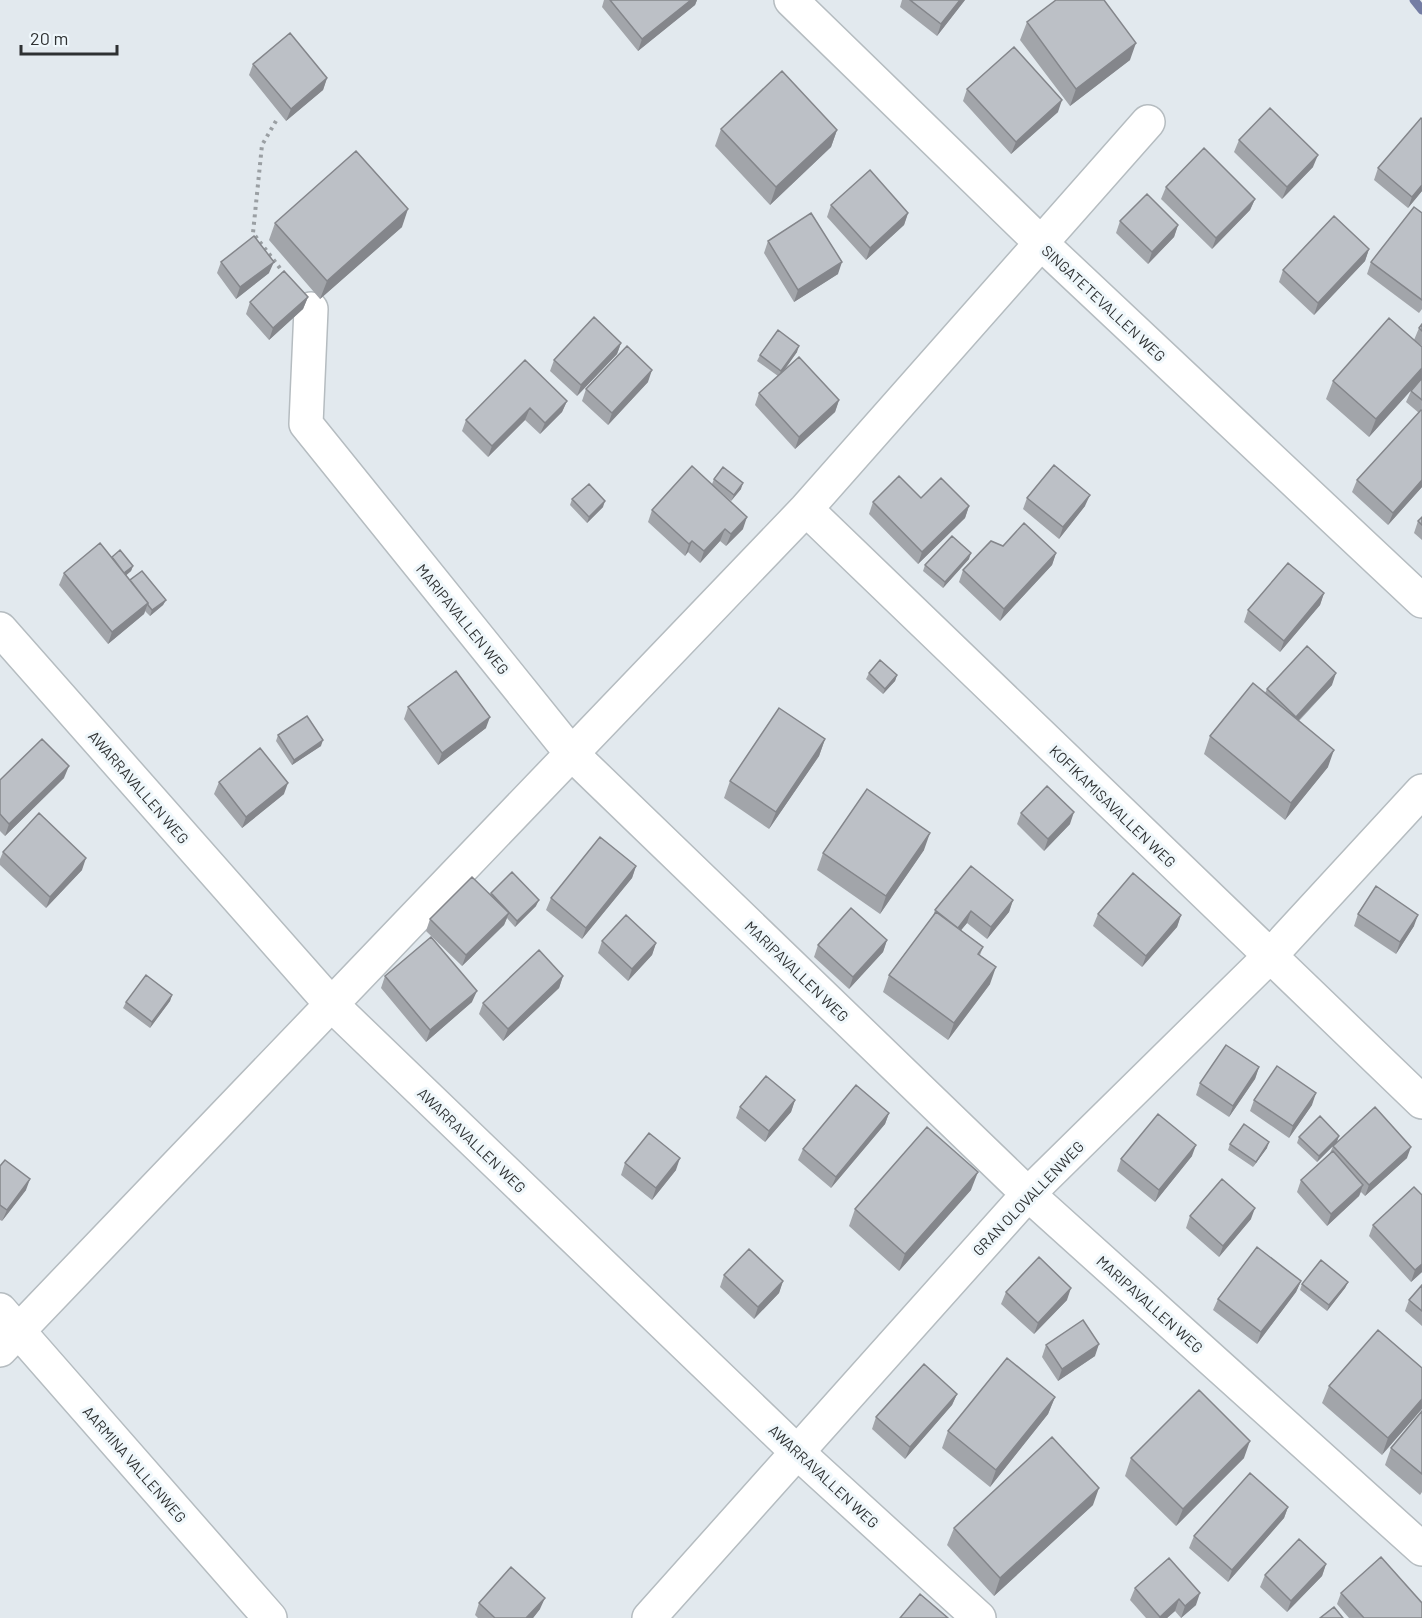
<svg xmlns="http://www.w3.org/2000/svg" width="1422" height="1618" viewBox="0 0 1422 1618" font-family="Barlow,sans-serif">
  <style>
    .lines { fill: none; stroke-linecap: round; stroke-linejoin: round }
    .stream { stroke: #747da4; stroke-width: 9 }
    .street-casing { stroke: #b5bcc0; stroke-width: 36 }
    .path { stroke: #9a9fa3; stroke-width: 4; stroke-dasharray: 3 4.5; stroke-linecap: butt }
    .street { stroke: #fff; stroke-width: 33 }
    .wall { fill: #a2a5aa }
    .shaded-wall { fill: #84868b }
    .building { fill: #bcc0c6; stroke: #84868b; stroke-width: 1.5 }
    .labels { text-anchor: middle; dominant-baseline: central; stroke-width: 6; stroke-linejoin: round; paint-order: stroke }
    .street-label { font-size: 15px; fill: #2e3132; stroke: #eff7fb }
  </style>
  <rect width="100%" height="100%" fill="#e2e9ee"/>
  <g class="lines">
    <path class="stream" d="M1414,0L1422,10"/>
    <defs>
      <path id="street" d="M791,0L1041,243L1422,601
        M311,309L306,424L572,754L1028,1194L1422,1549
        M806,509L1422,1102
        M0,629L332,1005L796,1451L979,1618
        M0,1310L270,1618
        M0,1350L806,509L1148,122
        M649,1618L1028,1194L1269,957L1422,791"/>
    </defs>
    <use href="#street" class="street-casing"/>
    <path class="path" d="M276,121L262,145L253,233L286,276"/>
    <use href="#street" class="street"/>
  </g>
  <path class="wall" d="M604,0H697L695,5L638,51L602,7Z
    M902,0H965L937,36L900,7Z
    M1027,22L1130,60L1070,106L1020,40Z
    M253,64L327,78L323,90L286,121L249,75Z
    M967,89L1058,112L1011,154L963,101Z
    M721,129L837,130L831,147L770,205L715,146Z
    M1239,140L1313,167L1282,199L1234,152Z
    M1378,168L1422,191L1408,208L1374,180Z
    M1166,187L1255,199L1250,210L1212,249L1161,199Z
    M831,205L908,213L904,225L866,260L827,217Z
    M1422,213V309L1419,313L1367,274L1371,262Z
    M1120,221L1178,225L1174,237L1148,264L1116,233Z
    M275,223L402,227L320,299L269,240Z
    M768,241L838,274L794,302L764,253Z
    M1369,249L1365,261L1314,315L1279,282L1283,270Z
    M221,262L269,273L236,299L217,273Z
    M308,297L303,309L269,340L246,314L250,302Z
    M1422,324V346L1414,340L1419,328Z
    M621,343L617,354L577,396L550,371L554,360Z
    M1422,347V487L1388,525L1352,492L1357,480L1419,413L1406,402L1411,391L1414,387L1369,437L1326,399L1333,381Z
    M797,352L783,372L839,400L835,412L795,449L755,405L759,393L778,376L757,361L760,355Z
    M648,382L608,425L582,401L586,389Z
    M567,401L562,412L540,434L525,420L488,457L462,431L466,420Z
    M714,479L741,489L731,501L716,488L743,529L726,546L720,541L700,563L688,552L685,556L648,522L652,510L712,484Z
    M921,498L969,506L965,518L918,564L869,514L873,502Z
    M1027,498L1085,506L1059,539L1023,509Z
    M572,499L603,507L587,523L570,505Z
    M1422,517V540L1414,533L1418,521Z
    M1003,546L1056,553L1052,565L1000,621L959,582L963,570Z
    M112,557L133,566L131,571L126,575L130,580L166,600L163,605L150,616L145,611L144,614L108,644L59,585L64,573Z
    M969,559L943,588L923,571L925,565Z
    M1324,593L1320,605L1280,652L1244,622L1248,610Z
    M869,673L897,675L895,681L883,694L866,679Z
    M1332,685L1299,721L1328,767L1285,820L1204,754L1210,736L1265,693L1267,689Z
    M408,707L486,728L438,765L404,719Z
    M278,735L321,746L292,765L276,741Z
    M825,739L819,756L769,829L724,798L730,781Z
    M64,778L5,836L0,831V780Z
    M219,782L284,794L242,828L214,794Z
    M1021,813L1070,824L1044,851L1017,824Z
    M924,850L880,914L817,870L823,853Z
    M3,852L82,870L46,908L0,865V859Z
    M636,866L632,878L582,939L546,910L551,898Z
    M491,893L536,906L515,927L507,918L504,925L462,966L426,931L430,919L490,895Z
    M1013,900L1009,912L987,939L967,923L961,930L983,947L980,955L990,984L948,1040L883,992L889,975L933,916L935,910Z
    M1098,914L1181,915L1177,927L1142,967L1093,926Z
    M1358,914L1414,926L1396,954L1354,926Z
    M887,940L883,952L849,989L814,957L818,945Z
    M602,941L656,943L652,955L628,981L598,953Z
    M385,976L472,1002L426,1042L381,988Z
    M563,976L559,988L503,1041L479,1014L483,1003Z
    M172,995L170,1001L150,1028L123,1008L126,1002Z
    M1259,1067L1255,1079L1229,1117L1196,1095L1200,1083Z
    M795,1100L791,1112L765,1142L736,1118L740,1107Z
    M1254,1100L1312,1105L1289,1138L1250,1111Z
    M889,1113L885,1124L831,1188L798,1160L803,1149Z
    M1299,1137L1337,1142L1407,1158L1365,1196L1361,1192L1359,1196L1327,1226L1297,1192L1301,1180L1330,1153L1333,1146L1317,1162L1297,1143Z
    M1230,1144L1267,1148L1253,1167L1228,1150Z
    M1192,1156L1155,1202L1117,1171L1121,1159Z
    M625,1163L676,1170L652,1200L621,1175Z
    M0,1166L26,1190L2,1221L0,1220Z
    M971,1190L899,1271L849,1226L855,1209Z
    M1422,1195V1272L1411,1282L1369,1236L1373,1225Z
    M1190,1216L1251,1219L1219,1257L1186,1228Z
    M724,1275L783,1281L779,1293L754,1319L720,1287Z
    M1301,1281L1296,1292L1257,1344L1213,1310L1218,1299Z
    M1348,1282L1345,1288L1327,1311L1300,1290L1302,1284Z
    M1422,1285V1326L1405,1311L1409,1300Z
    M1006,1292L1067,1300L1034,1334L1001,1304Z
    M1046,1345L1095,1356L1058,1381L1042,1357Z
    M1422,1368L1382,1455L1322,1403L1329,1386Z
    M957,1394L952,1405L905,1459L872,1429L876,1417Z
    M1055,1397L1048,1414L990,1487L942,1448L948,1431Z
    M1422,1411V1492L1420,1495L1385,1465L1391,1448Z
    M1131,1458H1244L1176,1526L1125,1476Z
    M1093,1505L994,1596L947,1545L954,1528Z
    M1288,1507L1284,1518L1228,1582L1189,1548L1194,1536Z
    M1169,1558L1196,1605L1181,1618L1175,1611L1167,1618H1146L1130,1600L1135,1588Z
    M1326,1564L1322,1576L1287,1612L1260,1587L1265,1575Z
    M1341,1593L1422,1618H1349L1337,1604Z
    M479,1603L540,1609L533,1618H478L475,1615Z"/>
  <path class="shaded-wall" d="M691,0H697L695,5L638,51L642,39Z
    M960,0H965L937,36L941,24Z
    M1136,43L1130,60L1070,106L1076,89Z
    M327,78L323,90L286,121L291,109Z
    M1062,100L1058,112L1011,154L1016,142Z
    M837,130L831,147L770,205L776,187Z
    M1318,155L1313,167L1282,199L1287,187Z
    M1422,185V191L1408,208L1412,197Z
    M1255,199L1250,210L1212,249L1216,238Z
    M408,209L402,227L320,299L327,281Z
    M908,213L904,225L866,260L870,248Z
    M1178,225L1174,237L1148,264L1152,252Z
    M1369,249L1365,261L1314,315L1318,303Z
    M274,262L269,273L236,299L240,287Z
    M842,262L838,274L794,302L798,290Z
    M308,297L303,309L269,340L273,328Z
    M621,343L617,354L577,396L581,385Z
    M799,346L797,352L779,377L781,371Z
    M1422,368V378L1369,437L1376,419Z
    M652,370L648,382L608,425L612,413Z
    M839,400L835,412L795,449L799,437Z
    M567,401L562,412L540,434L545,423Z
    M530,408L525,420L488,457L492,446Z
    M1422,480V487L1388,525L1393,513Z
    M743,483L741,489L731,501L734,495Z
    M1090,495L1085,506L1059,539L1063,527Z
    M605,501L603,507L587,523L589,517Z
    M969,506L965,518L918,564L922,552Z
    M747,517L743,529L726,546L731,534Z
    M725,529L720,541L700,563L704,551Z
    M692,541L688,552L685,556L689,544Z
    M971,553L969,559L943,588L945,582Z
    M1056,553L1052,565L1000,621L1004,609Z
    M133,566L131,571L122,579L124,573Z
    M1324,593L1320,605L1280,652L1284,641Z
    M166,600L163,605L150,616L152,610Z
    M148,603L144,614L108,644L112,632Z
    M1336,673L1332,685L1291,728L1296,717Z
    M897,675L895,681L883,694L885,689Z
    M490,717L486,728L438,765L442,753Z
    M825,739L819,756L769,829L776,812Z
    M323,740L321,746L292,765L294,760Z
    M1334,750L1328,767L1285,820L1291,803Z
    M69,766L64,778L5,836L9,824Z
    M288,783L284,794L242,828L246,817Z
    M1074,812L1070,824L1044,851L1048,839Z
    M930,833L924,850L880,914L886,896Z
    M86,858L82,870L46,908L50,897Z
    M636,866L632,878L582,939L586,928Z
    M539,900L536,906L515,927L517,921Z
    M1013,900L1009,912L987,939L991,927Z
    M971,911L967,923L953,940L957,929Z
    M509,913L504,925L462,966L466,955Z
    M1181,915L1177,927L1142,967L1146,956Z
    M1418,915L1414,926L1396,954L1400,942Z
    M887,940L883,952L849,989L853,977Z
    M656,943L652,955L628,981L632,969Z
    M996,967L990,984L948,1040L954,1023Z
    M563,976L559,988L503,1041L508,1029Z
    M477,991L472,1002L426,1042L430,1030Z
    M172,995L170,1001L150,1028L152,1022Z
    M1259,1067L1255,1079L1229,1117L1233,1106Z
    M1316,1093L1312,1105L1289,1138L1293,1126Z
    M795,1100L791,1112L765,1142L769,1131Z
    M889,1113L885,1124L831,1188L836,1177Z
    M1339,1136L1337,1142L1317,1162L1319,1156Z
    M1269,1142L1267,1148L1253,1167L1256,1162Z
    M1196,1145L1192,1156L1155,1202L1159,1190Z
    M1411,1147L1407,1158L1365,1196L1369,1185Z
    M680,1158L676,1170L652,1200L656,1188Z
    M978,1172L971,1190L899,1271L905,1254Z
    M30,1179L26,1190L2,1221L7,1210Z
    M1363,1185L1359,1196L1327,1226L1331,1214Z
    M1255,1208L1251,1219L1219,1257L1223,1246Z
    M1422,1264V1272L1411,1282L1415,1270Z
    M783,1281L779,1293L754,1319L758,1307Z
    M1301,1281L1296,1292L1257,1344L1261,1332Z
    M1348,1282L1345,1288L1327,1311L1329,1305Z
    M1071,1288L1067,1300L1034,1334L1038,1323Z
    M1099,1344L1095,1356L1058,1381L1062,1369Z
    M957,1394L952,1405L905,1459L910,1447Z
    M1055,1397L1048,1414L990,1487L996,1470Z
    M1422,1399V1409L1382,1455L1388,1438Z
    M1250,1441L1244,1458L1176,1526L1183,1509Z
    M1099,1488L1093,1505L994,1596L1000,1578Z
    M1288,1507L1284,1518L1228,1582L1232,1570Z
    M1326,1564L1322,1576L1287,1612L1291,1601Z
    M1200,1593L1196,1605L1181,1618L1185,1606Z
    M545,1598L540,1609L533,1618H526Z
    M1179,1599L1175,1611L1167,1618H1159Z"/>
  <path class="building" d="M610,0H691L642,39Z
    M910,0H960L941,24Z
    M1056,0H1104L1136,43L1076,89L1027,22Z
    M290,33L327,78L291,109L253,64Z
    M1014,47L1062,100L1016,142L967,89Z
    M782,71L837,130L776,187L721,129Z
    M1270,108L1318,155L1287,187L1239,140Z
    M1421,118L1422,119V185L1412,197L1378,168Z
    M1204,148L1255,199L1216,238L1166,187Z
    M356,151L408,209L327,281L275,223Z
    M870,170L908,213L870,248L831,205Z
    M1147,194L1178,225L1152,252L1120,221Z
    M1414,207L1422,213V300L1371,262Z
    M811,213L842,262L798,290L768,241Z
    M1334,216L1369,249L1318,303L1283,270Z
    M254,236L274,262L240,287L221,262Z
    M284,271L308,297L273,328L250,302Z
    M594,317L621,343L581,385L554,360Z
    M1389,318L1422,347V368L1376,419L1333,381Z
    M1422,324V331L1419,328Z
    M778,330L799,346L781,371L760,355Z
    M627,346L652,370L612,413L586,389Z
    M799,357L839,400L799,437L759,393Z
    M525,360L567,401L545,423L530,408L492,446L466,420Z
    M1422,378V400L1411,391Z
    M1421,410L1422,411V480L1393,513L1357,480Z
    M1054,465L1090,495L1063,527L1027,498Z
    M692,466L747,517L731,534L725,529L704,551L692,541L689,544L652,510Z
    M723,467L743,483L734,495L714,479Z
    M899,476L921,498L941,478L969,506L922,552L873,502Z
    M589,484L605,501L589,517L572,499Z
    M1422,517V525L1418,521Z
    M1024,523L1056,553L1004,609L963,570L991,541L1003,546Z
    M952,536L971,553L945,582L925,565Z
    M100,543L148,603L112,632L64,573Z
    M120,550L133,566L124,573L112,557Z
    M1288,563L1324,593L1284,641L1248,610Z
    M142,571L166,600L152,610L148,605V603L130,580Z
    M1307,646L1336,673L1296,717L1267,689Z
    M880,660L897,675L885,689L869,673Z
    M456,671L490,717L442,753L408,707Z
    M1253,683L1334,750L1291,803L1210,736Z
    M779,708L825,739L776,812L730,781Z
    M307,716L323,740L294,760L278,735Z
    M42,739L69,766L9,824L0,814V780Z
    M260,748L288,783L246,817L219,782Z
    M1047,786L1074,812L1048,839L1021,813Z
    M867,789L930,833L886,896L823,853Z
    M39,813L86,858L50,897L3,852Z
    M600,837L636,866L586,928L551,898Z
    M971,866L1013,900L991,927L971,911L958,928L935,910Z
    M512,872L539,900L517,921L491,893Z
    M1133,873L1181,915L1146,956L1098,914Z
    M472,877L509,913L466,955L430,919Z
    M1376,886L1418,915L1400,942L1358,914Z
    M851,908L887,940L853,977L818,945Z
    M936,912L983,947L978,954L996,967L954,1023L889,975Z
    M626,915L656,943L632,969L602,941Z
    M431,937L477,991L430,1030L385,976Z
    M539,950L563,976L508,1029L483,1003Z
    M146,975L172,995L152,1022L126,1002Z
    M1226,1045L1259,1067L1233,1106L1200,1083Z
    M1277,1066L1316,1093L1293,1126L1254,1100Z
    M766,1076L795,1100L769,1131L740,1107Z
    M856,1085L889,1113L836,1177L803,1149Z
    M1375,1107L1411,1147L1369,1185L1333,1146Z
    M1158,1114L1196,1145L1159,1190L1121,1159Z
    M1320,1116L1339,1136L1319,1156L1299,1137Z
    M1244,1124L1269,1142L1256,1162L1230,1144Z
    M927,1127L978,1172L905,1254L855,1209Z
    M649,1133L680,1158L656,1188L625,1163Z
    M1333,1151L1363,1185L1331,1214L1301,1180Z
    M5,1160L30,1179L7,1210L0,1205V1166Z
    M1222,1179L1255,1208L1223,1246L1190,1216Z
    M1414,1187L1422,1195V1264L1415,1270L1373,1225Z
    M1257,1247L1301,1281L1261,1332L1218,1299Z
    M749,1249L783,1281L758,1307L724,1275Z
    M1039,1257L1071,1288L1038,1323L1006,1292Z
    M1321,1260L1348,1282L1329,1305L1302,1284Z
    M1422,1285V1311L1409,1300Z
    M1083,1320L1099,1344L1062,1369L1046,1345Z
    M1378,1330L1422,1368V1399L1388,1438L1329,1386Z
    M1007,1358L1055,1397L996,1470L948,1431Z
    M924,1364L957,1394L910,1447L876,1417Z
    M1199,1390L1250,1441L1183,1509L1131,1458Z
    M1422,1411V1474L1391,1448Z
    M1052,1437L1099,1488L1000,1578L954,1528Z
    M1250,1473L1288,1507L1232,1570L1194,1536Z
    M1299,1539L1326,1564L1291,1601L1265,1575Z
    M1381,1557L1422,1603V1618H1364L1341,1593Z
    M1169,1558L1200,1593L1185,1606L1179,1599L1160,1617L1135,1588Z
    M511,1567L545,1598L526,1618H495L479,1603Z
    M920,1594L948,1618H900Z
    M1334,1607L1343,1618H1320Z"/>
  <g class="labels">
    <g class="street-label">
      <text transform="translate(1104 303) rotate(43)">SINGATETEVALLEN WEG</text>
      <text transform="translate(463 619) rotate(51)">MARIPAVALLEN WEG</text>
      <text transform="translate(139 787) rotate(49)">AWARRAVALLEN WEG</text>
      <text transform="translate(1113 806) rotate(44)">KOFIKAMISAVALLEN WEG</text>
      <text transform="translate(797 971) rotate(44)">MARIPAVALLEN WEG</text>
      <text transform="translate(472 1140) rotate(44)">AWARRAVALLEN WEG</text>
      <text transform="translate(1028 1198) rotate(-46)">GRAN OLOVALLENWEG</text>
      <text transform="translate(1150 1304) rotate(42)">MARIPAVALLEN WEG</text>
      <text transform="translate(135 1464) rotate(49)">AARMINA VALLENWEG</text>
      <text transform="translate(824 1476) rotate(43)">AWARRAVALLEN WEG</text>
    </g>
  </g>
  <path d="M21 45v9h96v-9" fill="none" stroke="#2e3132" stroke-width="3"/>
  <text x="30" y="45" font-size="18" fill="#2e3132" stroke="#eff7fb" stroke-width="4.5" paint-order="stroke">20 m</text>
</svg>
